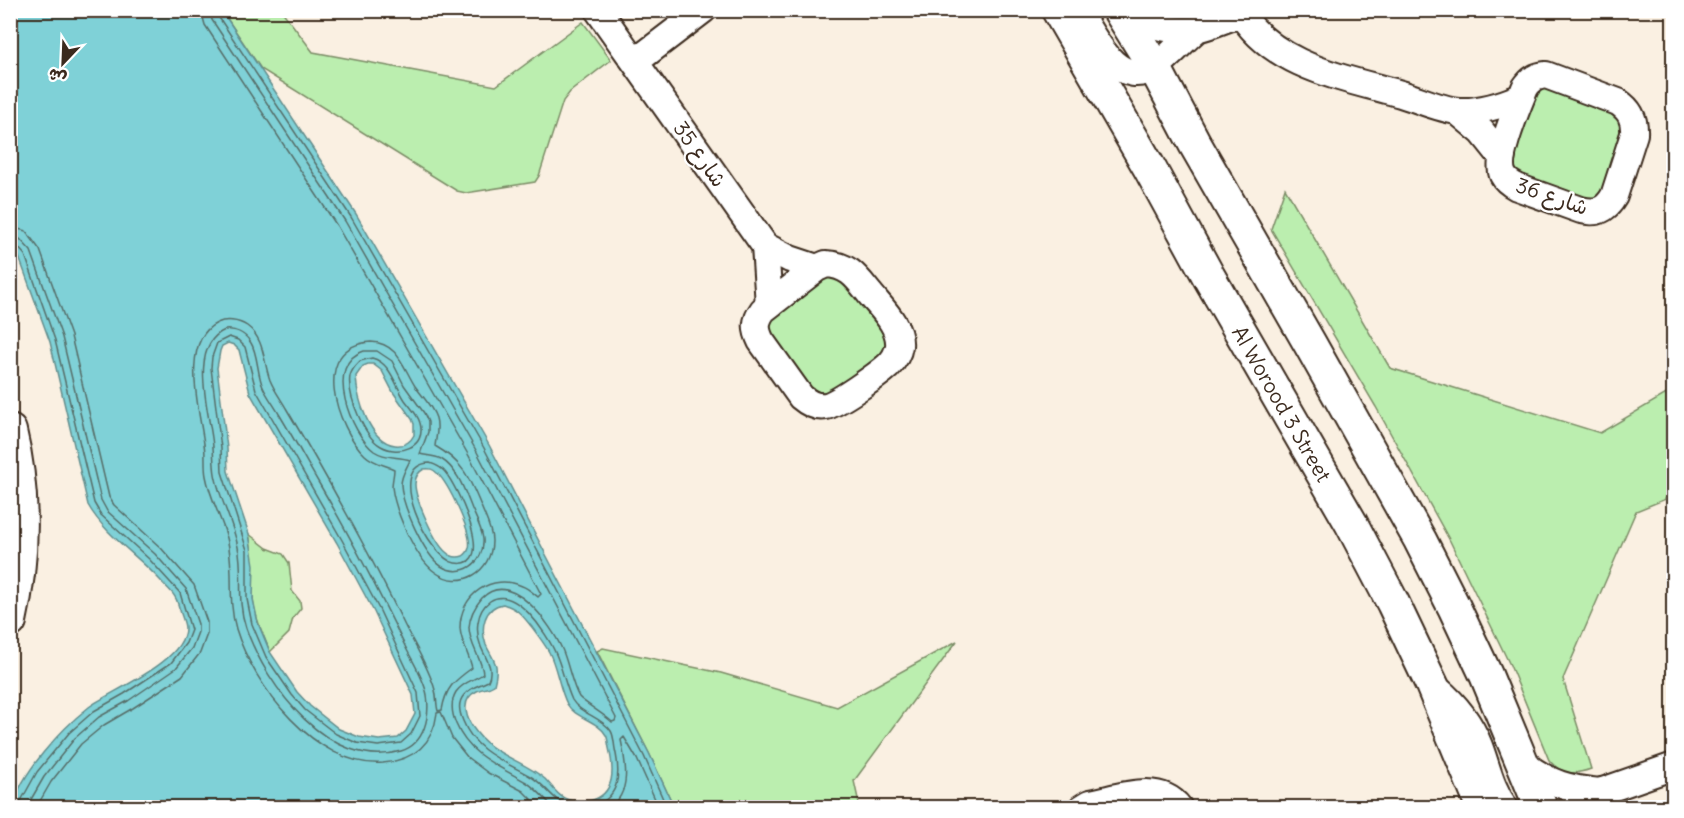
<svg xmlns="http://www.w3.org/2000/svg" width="1684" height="818" viewBox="0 0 1684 818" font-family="Delius,'Playpen Sans Arabic',sans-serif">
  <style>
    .green { fill: #bbeeaf; stroke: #7b8c66; stroke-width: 1.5 }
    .water { fill: #7fd1d7; stroke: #648e8d; stroke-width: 1.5; fill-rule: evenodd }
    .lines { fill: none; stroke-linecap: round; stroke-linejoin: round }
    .shore { stroke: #566d68; stroke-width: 1.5 }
    .minor-casing { stroke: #3b2a1e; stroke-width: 30 }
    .tertiary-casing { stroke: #3b2a1e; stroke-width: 36 }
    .minor { stroke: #fff; stroke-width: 26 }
    .tertiary { stroke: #fff; stroke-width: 32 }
    .labels { text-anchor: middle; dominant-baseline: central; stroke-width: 4.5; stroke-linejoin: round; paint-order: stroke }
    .street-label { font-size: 21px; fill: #3b2a1e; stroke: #fff }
  </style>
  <rect width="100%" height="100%" fill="#faf0e2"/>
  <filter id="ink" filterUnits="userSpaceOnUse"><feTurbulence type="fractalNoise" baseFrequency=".0167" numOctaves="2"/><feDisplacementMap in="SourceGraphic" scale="12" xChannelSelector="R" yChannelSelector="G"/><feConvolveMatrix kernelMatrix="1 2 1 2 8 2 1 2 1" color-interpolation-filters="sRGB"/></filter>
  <g filter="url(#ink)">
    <path class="green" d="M222,11H282L313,52L496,86L583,22L611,60L570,92L563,101L539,176L535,182L466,193L457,191L261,69Z
      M1545,86L1611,106L1625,128L1605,189L1600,196L1592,200L1523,180L1512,167V159L1531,96Z
      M1285,188L1390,368L1600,433L1673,390V496L1636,511L1563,679L1591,769C1574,775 1561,775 1549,760L1510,665L1450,541L1376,407L1271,229Z
      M841,274L890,338L882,355L832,392H815L808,388L768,335L769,318L823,276Z
      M249,534L267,548L283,554L289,563L292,591L300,601L301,608L293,618L289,633L270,652C263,634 254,616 253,597C251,575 254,555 249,534Z
      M957,641L854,781L860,808L674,807L649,753L597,651L603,648L721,673L837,707Z"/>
    <path class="water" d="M10,11H222L356,214L489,445L649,753L674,807H12C22,772 60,730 89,707C112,690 185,662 185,628C185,623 181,615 180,610C178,606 178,601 175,597C172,591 165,586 160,580C137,555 105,535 88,505L50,342L19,257L11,247ZM228,343L234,345L239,350L250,393L337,543L374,612L413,695L415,714L406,731L398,738L379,740L359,737L339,729L310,706L297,692L270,652L258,623L253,599L254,565L249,534L228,471L227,448L217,368L220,351L222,346ZM368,364H373L382,371L393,392L412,419L414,424V435C410,443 404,446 395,445C369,442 357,398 356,376L363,366ZM424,469C430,468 433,469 437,473C448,483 473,534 469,548C468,552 466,554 463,556C457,558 451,557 446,552C435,543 415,499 415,484C415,477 418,472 424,469ZM503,604C517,608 522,615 531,626C537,634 544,643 549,652C557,668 559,688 567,704C575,718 597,720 606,735C608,738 608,744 609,748C614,769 616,794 590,801C582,803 572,802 564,798C556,794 551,785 545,779C524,761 495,756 477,733C467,721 458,700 477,691C483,688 488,689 494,685C496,678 497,673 496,666C494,658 489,652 486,645C480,628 484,607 503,604Z"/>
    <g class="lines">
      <path class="shore" d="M201,10L205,25L337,226L469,456L541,594L538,597C533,593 528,588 522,586C492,573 460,594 460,628C461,643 469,654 472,668C454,681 446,687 442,710L438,711C436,704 437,697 435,690C429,668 415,646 405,626C369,551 328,479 286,408C281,399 274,390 270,380C263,361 265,339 247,326C238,320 226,319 217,323C179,341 200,412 204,444C206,455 204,466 206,476C210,498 221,517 227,538C235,568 227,598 236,629C253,685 316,768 383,763C413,760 433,745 437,713L441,712L452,738L468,758L488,773L523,791L540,808
        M210,10L212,20L345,221L477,452L616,718L615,721L612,722C605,715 583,702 579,697C572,686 568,662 562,649C552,626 512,568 482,598C475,606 470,615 469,627C469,645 482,658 483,674C474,680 463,682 456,692C450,702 452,714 456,724C469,756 499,766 526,782C537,789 545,799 554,808
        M217,10L218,16L351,217L484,448L644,756L667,808
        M10,227L26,231L40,250L71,336L109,497L114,505L161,548L194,585L207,622V634L200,653L182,676L133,708L104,725L81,744L51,782L36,808
        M10,236L20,239L31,251L62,337L101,500L107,511L155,554L186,589L198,624V632L192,648L176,668L128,701L99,717L75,738L44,777L26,808
        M10,244L17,246L25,255L55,340L94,503L101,515L149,559L180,593L191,630L186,643L171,663L124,694L94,711L69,733L37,772L17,808
        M225,330C235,329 245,333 251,343C258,354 257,374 263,387C267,396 274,405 279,414C293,437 306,461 320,485C350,536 378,590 404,644C411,659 424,678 427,695C430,716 425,744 401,751C330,772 266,686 246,628C236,599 244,574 238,547C233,522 219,498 215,474C213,462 214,450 212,438C208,408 189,345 225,330Z
        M229,337L238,340L245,347L256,390L342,540L379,609L418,693L420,716L411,734L401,743L378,746L357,743L336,734L305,710L292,695L266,657L252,624L247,599V550L222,472L221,448L211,368L212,357L217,343Z
        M371,342C398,343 403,367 415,386C422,396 432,406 436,418C439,428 436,437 435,446C463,462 469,477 481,506C485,517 492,529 492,541C492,572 461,591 435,572C415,558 395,511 392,487C392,481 394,475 394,469C385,465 373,463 365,455C337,429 309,346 371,342Z
        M364,351H377L392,361L404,385L424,413L428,422V432L420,454C426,456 434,455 441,459C458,469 465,492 472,509C476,518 482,529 483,539C485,563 462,579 441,566C424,555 402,505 401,485C401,475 407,468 410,460C398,456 386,459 374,451C351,434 323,363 364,351Z
        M372,358C391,363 395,385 405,400C410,407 418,415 420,423C427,448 398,456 381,446C364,437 347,395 350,376C351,371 356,365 360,361Z
        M430,463C436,465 441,467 445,472C456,485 499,570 455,563C429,559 383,464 430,463Z
        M575,808C550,801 550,788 530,776C504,761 475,752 463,721C459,712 457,703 464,695C472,686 479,686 488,681C494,668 486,659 481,647C475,632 476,611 490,601C515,584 547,634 555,652C562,667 565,685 572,700C580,714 602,717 611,731C614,736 614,744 615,749C621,776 620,799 589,808
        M609,808C632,793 626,763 621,740L624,737L637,759L659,808"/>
      <defs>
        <path id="minor" d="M598,10L765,246L790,259L817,268
          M1077,10C1093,36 1118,93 1156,66C1171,56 1183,40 1197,29
          M1239,10C1271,66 1344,78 1401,94C1418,99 1442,110 1459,111C1480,112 1502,105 1521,97
          M1120,11C1143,23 1170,33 1196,29C1211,26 1226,18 1240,14
          M635,62L703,10
          M1546,75L1618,102C1630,110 1635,119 1634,134L1614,196C1606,210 1597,214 1581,210L1517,187C1511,184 1506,181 1503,175C1495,158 1518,106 1525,88C1531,79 1536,76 1546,75Z
          M1457,111L1482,132L1502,157
          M765,246L769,305
          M826,264C849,265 857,278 870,294C881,308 901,326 899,346C898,353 893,361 888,366C878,375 837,404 826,406C816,408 808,403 801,397L761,341C755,329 755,321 763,310L817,268Z
          M1437,689C1456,705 1470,723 1479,746C1487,767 1491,789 1505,808
          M1525,765C1550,784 1569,789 1600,792
          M1082,808L1090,803C1118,798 1159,781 1179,808
          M1573,808L1600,792L1674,766"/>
        <g id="tertiary">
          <path id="s1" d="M1058,10L1149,167L1209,277L1351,523L1393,603L1432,685L1483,808"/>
          <path d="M1119,10L1155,68L1195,144L1310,344L1420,540L1454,607L1486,675L1541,808"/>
          <path d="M10,431C25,492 24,559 10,621"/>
        </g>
      </defs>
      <use href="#minor" class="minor-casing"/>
      <use href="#tertiary" class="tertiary-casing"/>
      <use href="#minor" class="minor"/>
      <use href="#tertiary" class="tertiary"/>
    </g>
  </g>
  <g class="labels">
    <g class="street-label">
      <text transform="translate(700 154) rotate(55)">شارع 35</text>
      <text transform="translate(1552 196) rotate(19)">شارع 36</text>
      <text stroke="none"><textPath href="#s1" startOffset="453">Al Worood 3 Street</textPath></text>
    </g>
  </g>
  <rect width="1684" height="818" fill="none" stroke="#fff" stroke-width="36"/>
  <rect x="18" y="18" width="1648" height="782" fill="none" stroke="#3b2a1e" stroke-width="2" filter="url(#ink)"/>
  <g transform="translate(63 63) rotate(203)" stroke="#ffffff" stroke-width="4.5" paint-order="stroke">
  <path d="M0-4.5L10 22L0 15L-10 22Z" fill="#3b2a1e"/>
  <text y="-9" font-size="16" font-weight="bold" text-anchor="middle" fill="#3b2a1e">ش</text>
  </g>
</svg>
